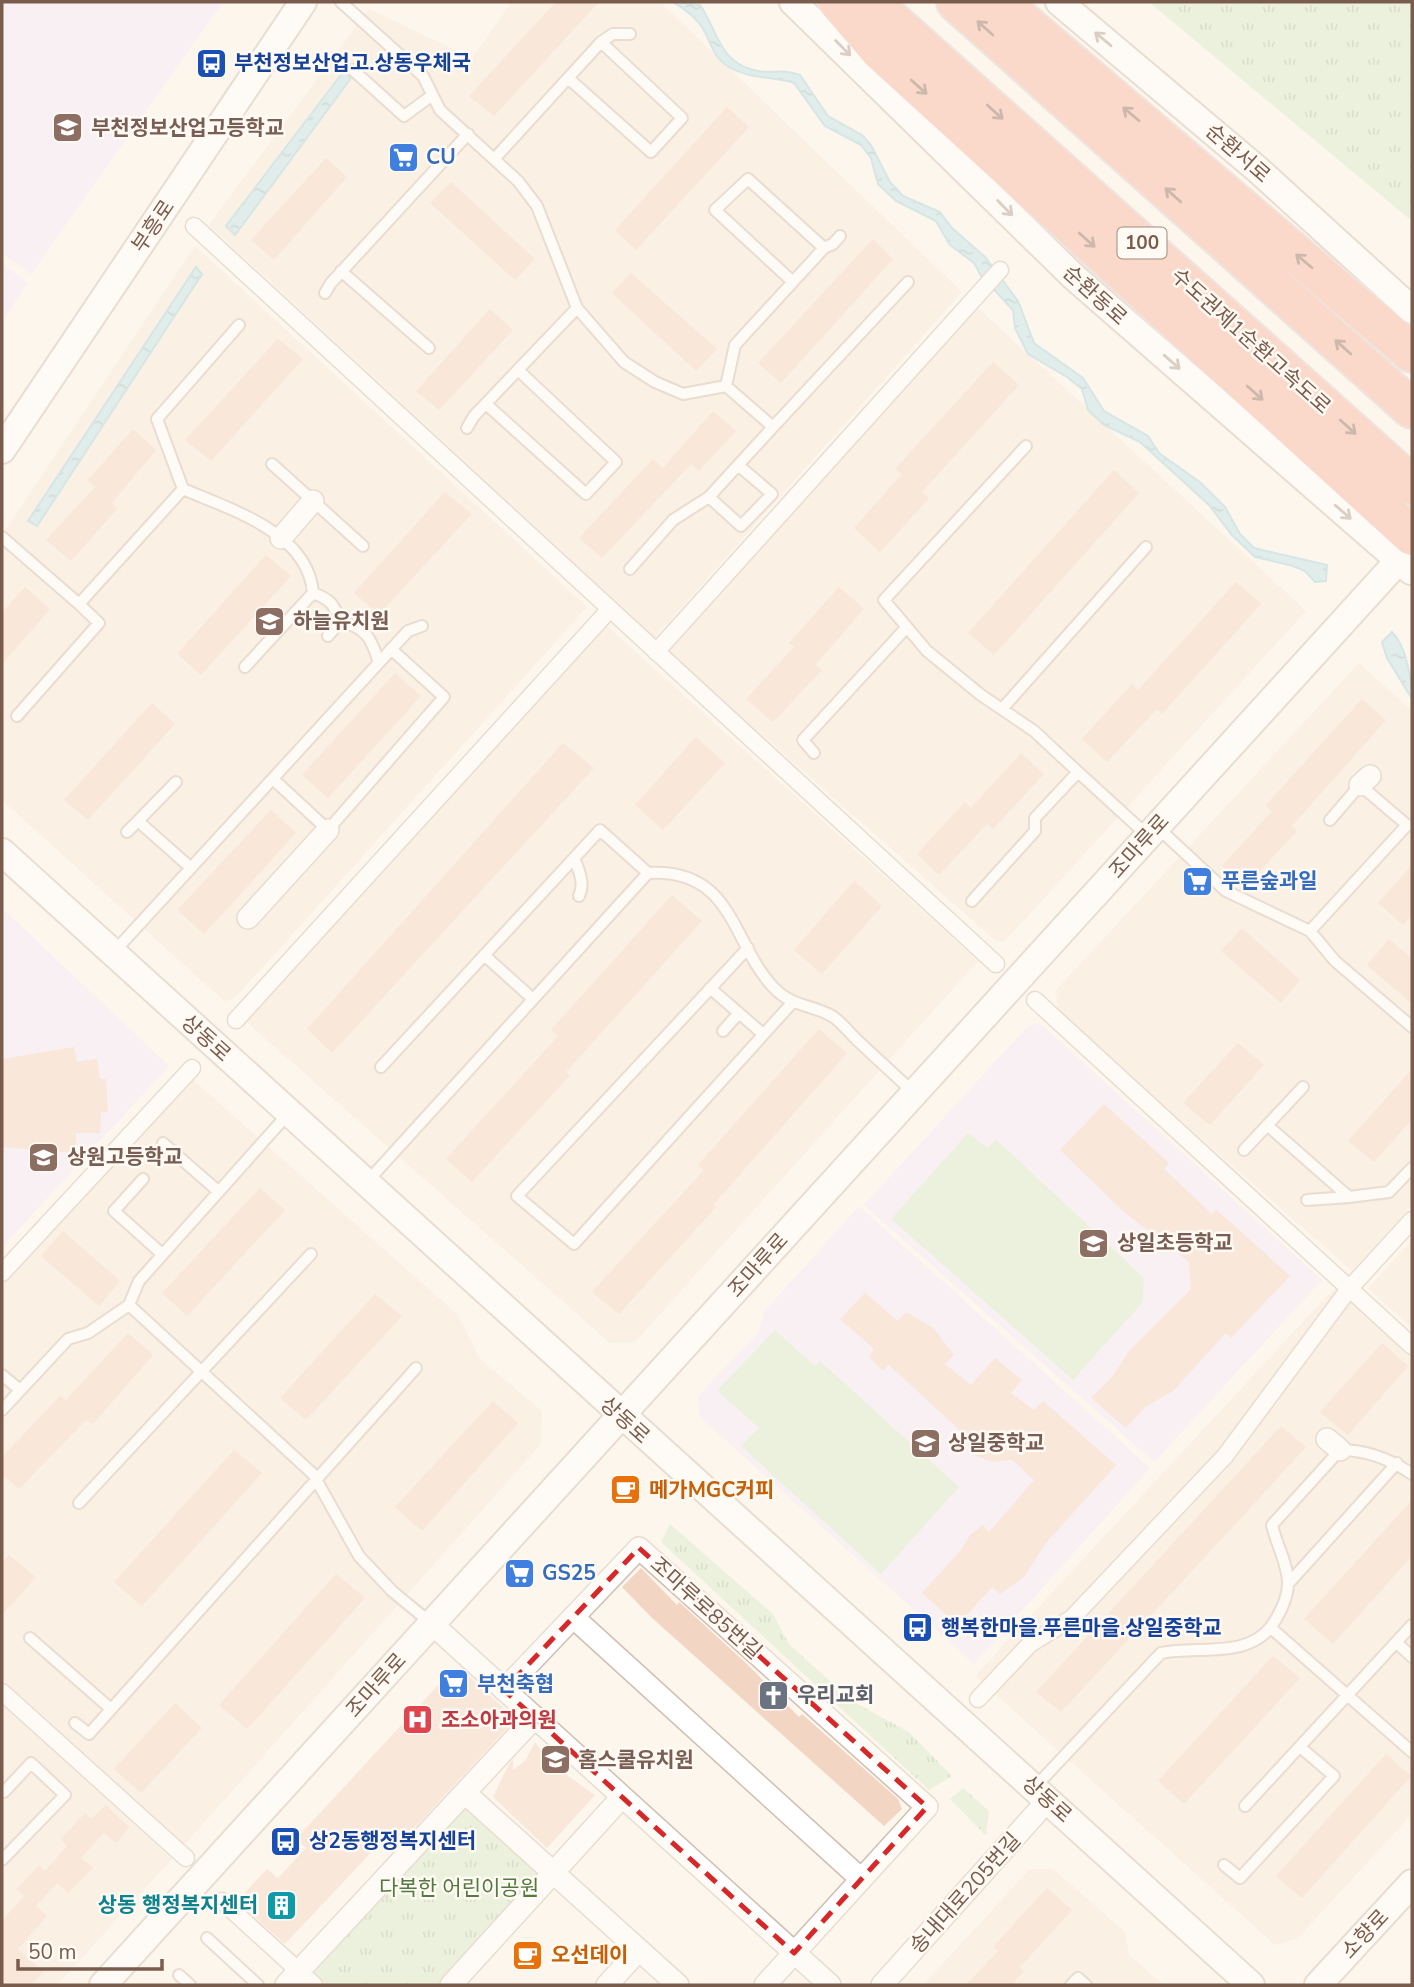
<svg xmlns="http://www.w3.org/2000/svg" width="1414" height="1987" viewBox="0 0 1414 1987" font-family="'Nunito Sans','Noto Sans KR',sans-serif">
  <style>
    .residential { fill: #f5e8da }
    .education { fill: #f3e8fa }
    .grass { fill: url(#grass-tufts) }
    .pitch { fill: #d8ecc9 }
    .water { fill: url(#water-ripples); stroke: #a5d3da; stroke-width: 2 }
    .building { fill: #f3d5c3 }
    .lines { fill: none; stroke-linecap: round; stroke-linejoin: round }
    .service-casing { stroke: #d1beb0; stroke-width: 14 }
    .pedestrian-casing { stroke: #d1beb0; stroke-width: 19 }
    .minor-casing { stroke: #d1beb0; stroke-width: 24 }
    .tertiary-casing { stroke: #d1beb0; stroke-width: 30 }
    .motorway-casing { stroke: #dad1cd; stroke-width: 42 }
    .service { stroke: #fff; stroke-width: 10 }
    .pedestrian { stroke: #fff; stroke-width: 16 }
    .minor { stroke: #fff; stroke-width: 21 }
    .tertiary { stroke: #fff; stroke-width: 26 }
    .motorway { stroke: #f7b7a3; stroke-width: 38 }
    .oneway { stroke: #936e5e }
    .oneway2 { stroke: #af9d94 }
    .marked { fill: none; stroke: #d62828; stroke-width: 5; stroke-dasharray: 14 9; stroke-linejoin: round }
    .labels { text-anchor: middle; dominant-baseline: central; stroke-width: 5; stroke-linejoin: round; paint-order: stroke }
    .shield { fill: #fffaf3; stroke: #a28b7f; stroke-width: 2 }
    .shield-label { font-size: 19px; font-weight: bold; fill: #7a5c4d }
    .transit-label { font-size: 21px; font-weight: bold; fill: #164399; stroke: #fffaf3; text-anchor: start }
    .education-label { font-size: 21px; font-weight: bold; fill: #785e54; stroke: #fffaf3; text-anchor: start }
    .street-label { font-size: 21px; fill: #7a5c4d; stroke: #fffaf3 }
    .shop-label { font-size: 21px; font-weight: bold; fill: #366cbe; stroke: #fffaf3; text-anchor: start }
    .food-label { font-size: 21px; font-weight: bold; fill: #c56008; stroke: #fffaf3; text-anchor: start }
    .worship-label { font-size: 21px; font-weight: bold; fill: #5b616d; stroke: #fffaf3; text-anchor: start }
    .health-label { font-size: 21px; font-weight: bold; fill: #be3a42; stroke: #fffaf3; text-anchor: start }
    .park-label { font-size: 21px; fill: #537a41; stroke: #fffaf3 }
    .culture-label { font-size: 21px; font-weight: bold; fill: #0d838f; stroke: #fffaf3; text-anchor: end }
  </style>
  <defs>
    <pattern id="grass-tufts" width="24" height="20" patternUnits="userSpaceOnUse" patternTransform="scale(1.75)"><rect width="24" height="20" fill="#d8ecc9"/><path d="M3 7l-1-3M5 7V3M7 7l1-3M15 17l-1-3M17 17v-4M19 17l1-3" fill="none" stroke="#b4c2a5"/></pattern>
    <pattern id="water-ripples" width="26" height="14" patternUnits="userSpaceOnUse" patternTransform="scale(1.75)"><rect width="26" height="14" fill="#bfe3e8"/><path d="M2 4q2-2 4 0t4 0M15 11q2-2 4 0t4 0" fill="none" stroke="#a0bbbe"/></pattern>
  </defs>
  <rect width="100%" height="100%" fill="#fdf6ec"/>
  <path class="residential" d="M512,2H660L962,292L655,637L209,225L369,9L472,58Z
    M195,246L587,607L234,999L224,1001L2,800V535Z
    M978,308L1306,611L1005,941H996L666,650Z
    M607,626L978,961L635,1342L610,1343L244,1020Z
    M1359,663L1412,711V1205L1352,1271L1058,1012L1056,990Z
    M191,1078L458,1315L480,1359L542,1411L541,1444L185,1844L2,1679V1285Z
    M1412,1240V1328L1368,1288Z
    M1338,1284L1412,1353V1814L1297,1939L1275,1945L975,1676Z
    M2,1705L172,1859L57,1985H2Z
    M1030,1869H1053L1125,1932L1129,1955L1164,1985H923Z"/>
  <path class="education" d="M2,2H223L31,274L2,254Z
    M2,264L28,283L2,321Z
    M2,908L169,1066L2,1247Z
    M1035,1023L1043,1026L1322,1280L1154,1462L864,1205L1027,1027Z
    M859,1206L1150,1468L974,1664L700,1417L698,1396L759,1332L764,1312Z"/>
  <path class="grass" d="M1149,2H1412V221Z
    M670,1524L773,1614L789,1644L852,1701L909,1732L952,1776L929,1790L661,1542Z
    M963,1788L989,1811L986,1836L950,1799Z
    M467,1801L545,1871L442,1985H327L312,1972Z"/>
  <path class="pitch" d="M968,1133L988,1148L996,1139L1144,1278L1143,1302L1073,1380L891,1219Z
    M775,1330L815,1366L820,1361L959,1487L881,1574L741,1446L759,1428L717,1391Z"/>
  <path class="water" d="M673,2L700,5C719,33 719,64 758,71C774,74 782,68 800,75L828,116L862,135L871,145L890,182L903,196L940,212L952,228L985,257L1018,301L1034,343L1083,378L1104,411L1148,436L1159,453L1201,483L1225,507L1240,534L1254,548L1327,565L1326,581L1315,582L1305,571L1293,566L1255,557L1232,535L1209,505L1140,442L1104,425L1088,410L1082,389L1067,377L1028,354L1015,328L1013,310L981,276L974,263L950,245L936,221L896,201L878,184L871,158L861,145L825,126L794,83C772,76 749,79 729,67C714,58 712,46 705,32C699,20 684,8 673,2Z
    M344,71L351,78L235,235L226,226Z
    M196,267L202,274L37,526L28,521Z
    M1392,632C1406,646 1412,679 1412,699L1387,658L1382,642Z"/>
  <path class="building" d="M556,2H599L494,116L469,96Z
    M727,107L749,127L636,250L615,230Z
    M326,158L347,177L274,260L251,240Z
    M451,182L535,259L515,280L430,203Z
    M873,239L893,259L781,383L758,363Z
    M631,273L717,349L696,371L612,293Z
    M490,309L513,330L439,410L416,391Z
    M278,339L303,359L211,461L185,440Z
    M993,362L1019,385L922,492L929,498L880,552L854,528L902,474L895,469Z
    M713,411L736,431L699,471L691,464L602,558L579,538L653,459L663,468Z
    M133,429L156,450L112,503L117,509L71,561L46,540L95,487L88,480Z
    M1114,470L1139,493L994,655L968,633Z
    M445,492L472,514L379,614L354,593Z
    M266,555L291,576L201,675L177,654Z
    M1236,582L1261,604L1162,714L1157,709L1107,762L1082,739L1132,684L1138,690Z
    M25,587L50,609L2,664V613Z
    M839,587L864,609L815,665L822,670L773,722L746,699L794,647L789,643Z
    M395,673L421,696L328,798L302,775Z
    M1362,699L1386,720L1292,826L1297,831L1246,886L1222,866L1272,811L1265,806Z
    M152,703L175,724L88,820L64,800Z
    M696,737L725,763L663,830L635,805Z
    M563,743L594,768L332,1053L307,1029Z
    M1021,753L1044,774L993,829L987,824L939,875L917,854L965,802L971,808Z
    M271,810L296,833L204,934L177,910Z
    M1412,865V915L1403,925L1378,903Z
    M854,881L882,906L822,974L794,950Z
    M672,895L702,921L566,1072L570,1075L472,1182L446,1159L558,1036L551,1030Z
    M1242,928L1300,980L1281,1003L1221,951Z
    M1389,939L1412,959V1004L1367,965Z
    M819,1029L847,1053L713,1205L716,1207L619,1314L592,1292L704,1170L698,1165Z
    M1238,1043L1264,1065L1210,1125L1183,1103Z
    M74,1047L77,1062L97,1059L100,1079H106L108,1112H101L100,1133H76V1153L2,1147V1059Z
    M1412,1069V1119L1374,1162L1348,1141Z
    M1104,1104L1169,1163L1164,1169L1212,1214L1216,1209L1290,1276L1231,1338L1226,1333L1173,1391L1145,1407L1126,1428L1091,1398L1113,1376L1128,1352L1191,1289L1189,1262L1124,1212L1060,1150Z
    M260,1188L285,1210L187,1316L162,1293Z
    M63,1231L120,1281L99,1306L41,1256Z
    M865,1293L898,1321L906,1312L933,1328L954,1355L945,1364L971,1385L995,1358L1022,1380L1011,1393L1034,1410L1043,1401L1116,1465L1046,1543L1024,1577L1000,1594L992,1587L958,1625L922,1593L961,1550L970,1535L983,1525L989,1532L1034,1480L1012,1460L992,1462L974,1455L969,1447L968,1438L889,1365L883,1371L869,1357L874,1349L840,1319Z
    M375,1294L402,1316L306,1420L280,1398Z
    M128,1333L153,1355L93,1424L86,1420L19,1489L2,1475V1457L61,1395L66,1400Z
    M1382,1343L1408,1366L1348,1435L1320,1412Z
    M493,1401L518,1423L422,1531L395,1507Z
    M1281,1426L1306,1447L1194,1569L1061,1712L1036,1692Z
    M234,1450L262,1473L142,1606L114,1582Z
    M1412,1500V1556L1333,1644L1304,1619Z
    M9,1555L36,1577L2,1615V1563Z
    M641,1568L677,1605L679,1602L748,1665L799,1717L802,1714L898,1799L902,1809L884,1826L651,1617L622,1587Z
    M336,1574L365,1598L247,1729L219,1705Z
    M1273,1656L1300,1678L1184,1804L1158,1781Z
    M453,1669H461L510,1714L511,1724L393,1851L382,1841L285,1944L237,1901L267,1869L278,1878L306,1848L296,1839Z
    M175,1703L202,1728L141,1793L114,1769Z
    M535,1742L550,1763L595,1795L547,1848L493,1797L509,1764L513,1760V1770L525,1761Z
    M1386,1754L1411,1776L1302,1898L1276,1876Z
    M106,1805L129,1827L116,1843L104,1833L81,1858L93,1868L68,1893L57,1883L36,1906L47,1916L18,1949L43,1972L31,1985H2V1921L24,1896L17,1889L39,1865L45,1871L67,1846L61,1839L85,1813L91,1819Z
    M1047,1888L1072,1910L1020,1967L1024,1971L1011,1985H966L998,1951L993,1947Z"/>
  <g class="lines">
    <defs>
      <path id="service" d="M341,2L423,76L440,110L518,181L537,206L577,308L624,362L655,382L683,394L726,386L773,427L908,282
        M601,42L613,34H630
        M353,70L404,116L431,96
        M495,158L601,42L682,118L651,152L568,78
        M341,271L429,348
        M793,282L715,210L748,179L824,248
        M325,293L331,283L468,134
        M239,325L157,419L183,489C231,510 308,532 313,593C329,599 335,604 340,622C366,626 372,640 379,663
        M726,386L735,345L824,248L833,244L840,236
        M486,404L586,494L616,462L518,370
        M467,428L474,416L577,308
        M1026,446L884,600L927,651L981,695L1034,731L1078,772
        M272,464L363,546
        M709,497L741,526L772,494L738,465
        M2,537L79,604L183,489
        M630,569L673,520L709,497L773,427
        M328,636L340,622
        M245,667L313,593
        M1002,709L1146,547
        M17,716L99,623L79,604
        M814,753L803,740L906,628
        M273,779L328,830L444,697L391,649
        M176,782L138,821L191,868
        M1157,827L1226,891L1310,931L1407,825L1360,785L1330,820
        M127,832L138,821
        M574,858C579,870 585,884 579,896
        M972,901L1035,831V818L1078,772L1148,836
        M1310,931L1335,961L1412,1027
        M748,948L517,1196L574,1244L792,1003
        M113,953L408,631L422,626
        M484,955L533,999
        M710,988L763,1034
        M723,1031L739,1013
        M381,1067L600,830L648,873
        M288,1114L139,1281L129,1305L313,1474L359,1556L392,1591L432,1624
        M1267,1125L1349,1197L1389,1192L1412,1168
        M163,1143L219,1192
        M1244,1150L1303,1087
        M143,1179L114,1211L162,1254
        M366,1183L648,873C734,868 731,943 774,988C791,1006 812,1005 832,1016C840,1021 848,1031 855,1038C875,1057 895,1075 914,1093
        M1307,1200L1349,1197
        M2,1375L20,1390
        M2,1410L68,1339L88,1333L129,1305
        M79,1503L311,1254
        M1288,1584L1397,1463
        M1271,1628L1412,1752
        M30,1638L111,1709
        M1397,1643L1412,1657
        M75,1723L89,1734L416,1368
        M1035,1787L1161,1653C1200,1645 1253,1661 1276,1619C1282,1609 1288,1595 1288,1583C1288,1564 1276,1544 1272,1525L1340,1450C1367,1450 1390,1459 1412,1474
        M2,1790L4,1792L31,1763L65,1795L2,1860
        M1245,1806L1412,1625
        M1224,1865L1240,1878L1334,1776L1300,1747
        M207,1938L258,1985
        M179,1975L190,1985
        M1071,1985L1078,1978L1086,1985"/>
      <path id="pedestrian" d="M194,226L996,964
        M656,652L1000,270
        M1035,1000L1412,1346
        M236,1020L610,609
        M2,1273L192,1068
        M2,1692L186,1858
        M978,1699L1030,1644L1072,1618L1225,1456L1349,1289L1412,1220
        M222,1901L314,1985"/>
      <path id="minor" d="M281,538L313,501
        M1360,785L1370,776
        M248,918L328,830
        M1327,1439L1340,1450
        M573,1617L861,1879
        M432,1624L830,1985
        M504,1690L639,1548L927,1807L765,1985
        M465,1793L678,1985
        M286,1985L535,1717
        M451,1985L622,1797
        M607,1985L639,1950
        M882,1985L1048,1800"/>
      <path id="tertiary" d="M793,2L1074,277L1411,571
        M1059,2L1257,169L1412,310
        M2,450L303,2
        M2,852L1251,1985
        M103,1985L1412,546
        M1318,1985L1412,1883"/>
      <path id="motorway" d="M838,2L881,52L1412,536
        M871,2L1412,485
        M956,2L1412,409
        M1000,2L1412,353"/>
    </defs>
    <use href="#service" class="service-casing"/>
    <use href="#pedestrian" class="pedestrian-casing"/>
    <use href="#minor" class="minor-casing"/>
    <use href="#tertiary" class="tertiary-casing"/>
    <use href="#motorway" class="motorway-casing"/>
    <use href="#service" class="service"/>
    <use href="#pedestrian" class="pedestrian"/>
    <use href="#minor" class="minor"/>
    <use href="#tertiary" class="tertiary"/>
    <use href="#motorway" class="motorway"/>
  </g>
  <defs><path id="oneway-shaft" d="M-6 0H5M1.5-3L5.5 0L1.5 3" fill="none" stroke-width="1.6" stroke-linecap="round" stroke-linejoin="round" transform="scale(1.75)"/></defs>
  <g class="oneway">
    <use href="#oneway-shaft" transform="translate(985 28) rotate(-138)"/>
    <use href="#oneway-shaft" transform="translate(919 87) rotate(42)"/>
    <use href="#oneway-shaft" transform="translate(995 112) rotate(42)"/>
    <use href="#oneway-shaft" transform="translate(1131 114) rotate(-140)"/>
    <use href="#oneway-shaft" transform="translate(1173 195) rotate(-138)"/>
    <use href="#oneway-shaft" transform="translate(1087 240) rotate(42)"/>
    <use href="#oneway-shaft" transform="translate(1304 261) rotate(-140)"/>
    <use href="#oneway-shaft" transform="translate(1343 347) rotate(-138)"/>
    <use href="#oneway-shaft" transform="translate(1255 393) rotate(42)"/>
    <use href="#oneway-shaft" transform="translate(1348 427) rotate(42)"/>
  </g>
  <g class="oneway2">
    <use href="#oneway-shaft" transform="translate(1103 39) rotate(-140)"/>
    <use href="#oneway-shaft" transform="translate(843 48) rotate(45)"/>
    <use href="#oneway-shaft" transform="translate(1005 208) rotate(45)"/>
    <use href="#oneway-shaft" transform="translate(1172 362) rotate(41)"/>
    <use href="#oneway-shaft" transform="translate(1343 512) rotate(41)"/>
  </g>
  <path d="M0 0H1414V1987H0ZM639,1548L927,1807L794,1953L504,1690Z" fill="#fdf6ec" fill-opacity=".55" fill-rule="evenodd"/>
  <path class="marked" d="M639,1548L927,1807L794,1953L504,1690Z"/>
  <defs>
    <symbol id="bus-square" viewBox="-11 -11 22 22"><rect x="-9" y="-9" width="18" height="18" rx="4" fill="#1a4fb4" stroke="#fffaf3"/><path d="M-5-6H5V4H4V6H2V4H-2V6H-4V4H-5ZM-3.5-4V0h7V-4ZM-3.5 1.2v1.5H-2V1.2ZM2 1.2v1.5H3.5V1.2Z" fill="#fff"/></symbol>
    <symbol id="school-square" viewBox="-11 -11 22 22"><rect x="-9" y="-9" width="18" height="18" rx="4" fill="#8d6e63" stroke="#fffaf3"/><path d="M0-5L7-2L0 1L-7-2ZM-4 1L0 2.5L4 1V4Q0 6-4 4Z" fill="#fff"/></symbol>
    <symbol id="supermarket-square" viewBox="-11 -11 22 22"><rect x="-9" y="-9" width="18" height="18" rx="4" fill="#3f7fe0" stroke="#fffaf3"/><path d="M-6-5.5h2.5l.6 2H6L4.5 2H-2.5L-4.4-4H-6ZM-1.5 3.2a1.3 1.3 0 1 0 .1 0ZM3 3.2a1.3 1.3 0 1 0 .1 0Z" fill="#fff"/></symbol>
    <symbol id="cafe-square" viewBox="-11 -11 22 22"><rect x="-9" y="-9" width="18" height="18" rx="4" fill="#e8710a" stroke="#fffaf3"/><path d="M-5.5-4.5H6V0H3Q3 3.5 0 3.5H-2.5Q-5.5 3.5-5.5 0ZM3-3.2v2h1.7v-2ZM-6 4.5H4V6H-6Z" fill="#fff"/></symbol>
    <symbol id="church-square" viewBox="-11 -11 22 22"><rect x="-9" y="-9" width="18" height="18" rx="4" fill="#6b7280" stroke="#fffaf3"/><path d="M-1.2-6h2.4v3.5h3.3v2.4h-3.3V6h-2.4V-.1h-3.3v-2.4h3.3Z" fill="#fff"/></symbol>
    <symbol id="hospital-square" viewBox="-11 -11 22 22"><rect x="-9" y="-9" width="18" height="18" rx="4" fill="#e0444e" stroke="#fffaf3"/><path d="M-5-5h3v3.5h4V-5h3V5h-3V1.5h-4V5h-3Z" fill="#fff"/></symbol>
    <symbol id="building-square" viewBox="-11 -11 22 22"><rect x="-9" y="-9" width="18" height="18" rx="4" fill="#0f9aa8" stroke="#fffaf3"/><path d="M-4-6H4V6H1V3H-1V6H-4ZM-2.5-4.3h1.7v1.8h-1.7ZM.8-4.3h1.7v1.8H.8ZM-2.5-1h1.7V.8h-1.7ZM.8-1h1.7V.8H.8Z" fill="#fff"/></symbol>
  </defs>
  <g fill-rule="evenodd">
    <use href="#bus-square" x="194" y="46" width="35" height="35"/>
    <use href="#school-square" x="50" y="110" width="35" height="35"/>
    <use href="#supermarket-square" x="386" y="140" width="35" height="35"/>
    <use href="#school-square" x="252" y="604" width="35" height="35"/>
    <use href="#supermarket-square" x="1180" y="864" width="35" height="35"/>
    <use href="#school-square" x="26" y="1140" width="35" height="35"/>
    <use href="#school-square" x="1076" y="1226" width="35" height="35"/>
    <use href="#school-square" x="908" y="1426" width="35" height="35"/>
    <use href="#cafe-square" x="608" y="1472" width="35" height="35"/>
    <use href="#supermarket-square" x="502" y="1556" width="35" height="35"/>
    <use href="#bus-square" x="900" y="1610" width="35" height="35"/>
    <use href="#supermarket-square" x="436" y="1666" width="35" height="35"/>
    <use href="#church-square" x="756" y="1678" width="35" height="35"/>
    <use href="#hospital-square" x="400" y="1702" width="35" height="35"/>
    <use href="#school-square" x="538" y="1742" width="35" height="35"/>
    <use href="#bus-square" x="268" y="1824" width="35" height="35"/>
    <use href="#building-square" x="264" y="1888" width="35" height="35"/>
    <use href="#cafe-square" x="510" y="1938" width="35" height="35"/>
  </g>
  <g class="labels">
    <rect class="shield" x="1117.5" y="227.5" width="49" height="31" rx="5"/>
    <g class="shield-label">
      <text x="1142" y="243">100</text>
    </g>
    <g class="transit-label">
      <text x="234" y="63">부천정보산업고.상동우체국</text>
      <text x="941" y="1628">행복한마을.푸른마을.상일중학교</text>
      <text x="309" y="1841">상2동행정복지센터</text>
    </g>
    <g class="education-label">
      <text x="91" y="128">부천정보산업고등학교</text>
      <text x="293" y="621">하늘유치원</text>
      <text x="67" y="1157">상원고등학교</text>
      <text x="1117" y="1243">상일초등학교</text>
      <text x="948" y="1443">상일중학교</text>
      <text x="578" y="1760">홉스쿨유치원</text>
    </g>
    <g class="street-label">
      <text transform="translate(1238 153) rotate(41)">순환서로</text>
      <text transform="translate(153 226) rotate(-56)">부흥로</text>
      <text transform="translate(1095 295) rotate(42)">순환동로</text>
      <text transform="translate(1251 341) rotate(42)">수도권제1순환고속도로</text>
      <text transform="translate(1139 846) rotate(-48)">조마루로</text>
      <text transform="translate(206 1038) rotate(42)">상동로</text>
      <text transform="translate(758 1265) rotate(-48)">조마루로</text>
      <text transform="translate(625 1420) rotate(42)">상동로</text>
      <text transform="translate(706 1608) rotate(42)">조마루로85번길</text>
      <text transform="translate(376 1685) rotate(-48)">조마루로</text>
      <text transform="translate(1047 1799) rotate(42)">상동로</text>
      <text transform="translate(965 1893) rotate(-48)">송내대로205번길</text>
      <text transform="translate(1365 1934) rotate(-47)">소향로</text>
    </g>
    <g class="shop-label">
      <text x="426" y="157">CU</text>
      <text x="1221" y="881">푸른숲과일</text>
      <text x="542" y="1573">GS25</text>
      <text x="477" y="1684">부천축협</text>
    </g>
    <g class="food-label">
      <text x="649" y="1490">메가MGC커피</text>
      <text x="551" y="1955">오선데이</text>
    </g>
    <g class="worship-label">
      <text x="797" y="1695">우리교회</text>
    </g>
    <g class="health-label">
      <text x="441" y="1720">조소아과의원</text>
    </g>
    <g class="park-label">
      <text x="459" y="1888">다복한 어린이공원</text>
    </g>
    <g class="culture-label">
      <text x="258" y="1905">상동 행정복지센터</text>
    </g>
  </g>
  <rect width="1414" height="1987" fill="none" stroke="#7a5c4d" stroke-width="7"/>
  <path d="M18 1959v10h144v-10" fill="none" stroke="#7a5c4d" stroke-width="3.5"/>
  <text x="28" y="1959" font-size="21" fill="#7a5c4d" stroke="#fffaf3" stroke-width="5" paint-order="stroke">50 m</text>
</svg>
